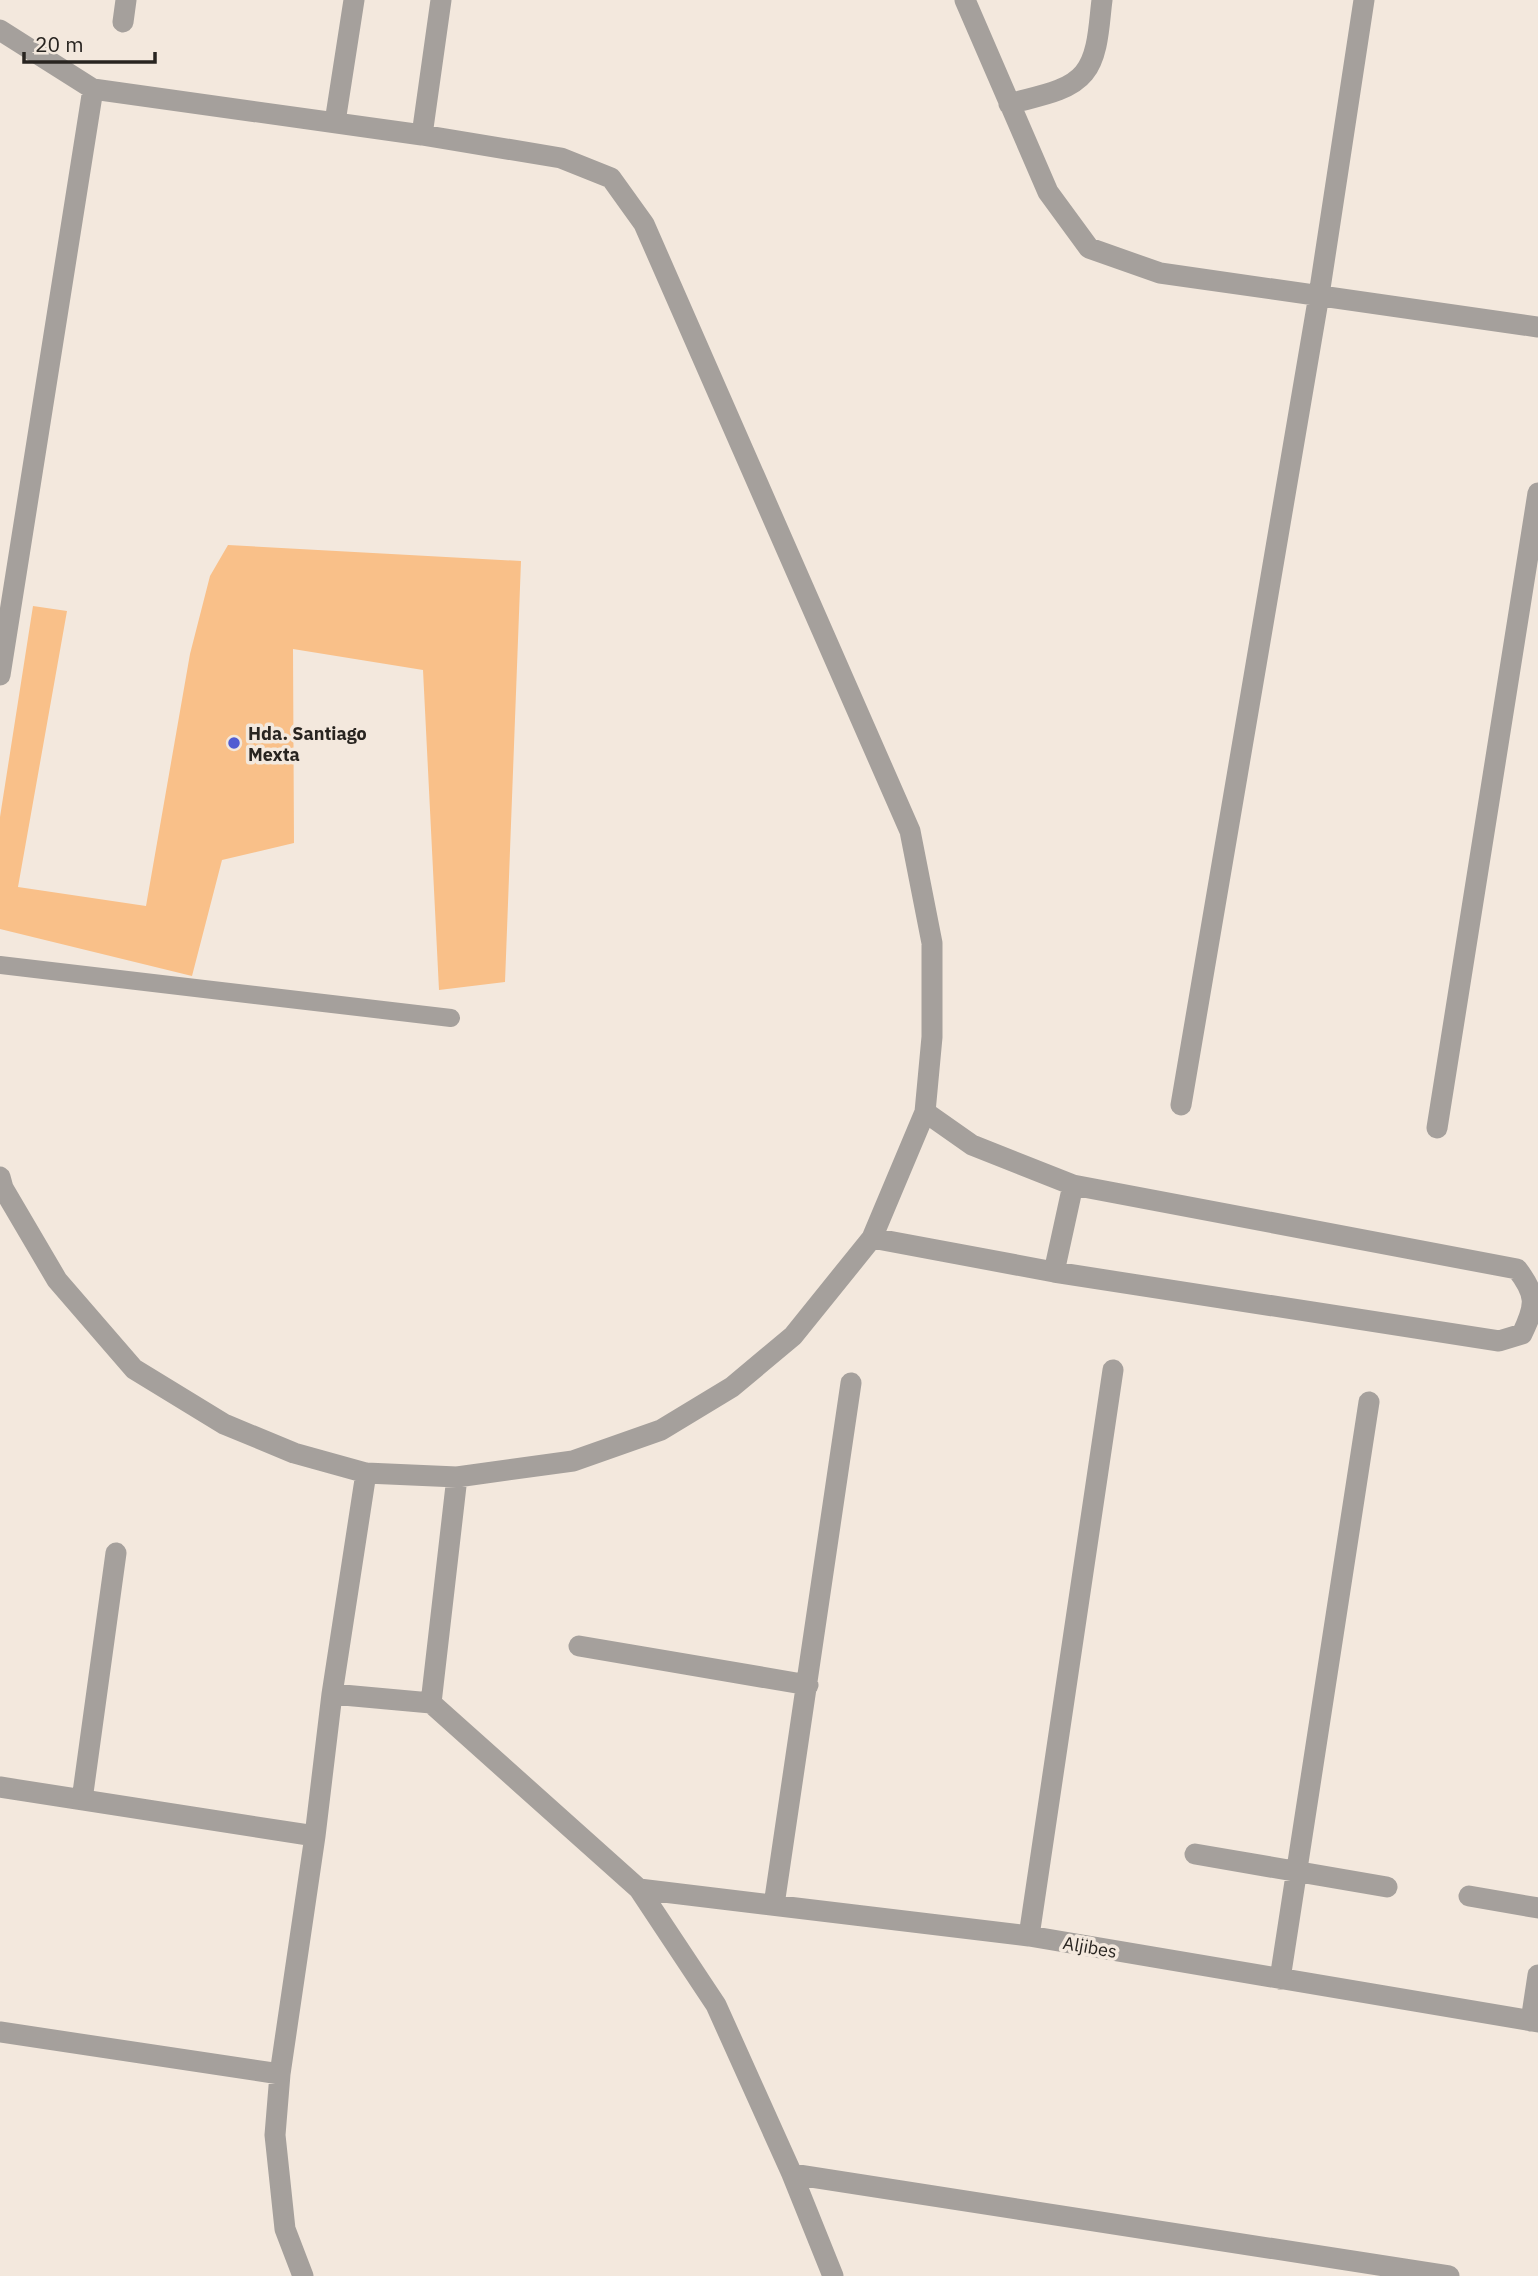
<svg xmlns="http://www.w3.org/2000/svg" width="1538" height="2276" viewBox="0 0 1538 2276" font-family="'IBM Plex Sans',sans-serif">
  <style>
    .building { fill: #f9c089 }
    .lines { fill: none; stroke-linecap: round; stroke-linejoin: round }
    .lane { stroke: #a5a09c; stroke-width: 18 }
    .street { stroke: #a5a09c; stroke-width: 21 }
    .poi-dot { fill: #515cd2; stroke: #f3e8dd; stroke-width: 2.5 }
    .labels { text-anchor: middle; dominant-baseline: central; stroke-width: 7; stroke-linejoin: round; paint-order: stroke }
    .poi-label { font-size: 18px; font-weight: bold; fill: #282420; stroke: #f3e8dd; text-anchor: start }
    .street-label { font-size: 18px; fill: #282420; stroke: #f3e8dd }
  </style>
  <rect width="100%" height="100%" fill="#f3e8dd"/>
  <path class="building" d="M228,545L521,561L505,982L439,990L423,670L293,649L294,843L222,860L192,976L0,929V817L33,606L67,611L18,887L146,906L190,654L210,576Z"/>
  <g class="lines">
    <path class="lane" d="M0,965L451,1018"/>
    <path class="street" d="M965,0L1048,192L1089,248L1160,273L1538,327
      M123,22L126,0
      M0,30L93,89L422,135L561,158L611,178L644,224L910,831L932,943V1037L925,1112L872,1238L793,1336L732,1387L661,1430L573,1461L457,1477L366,1473L294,1453L224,1424L134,1369L57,1280L3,1188L0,1177
      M1009,104C1032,97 1068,93 1084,73C1099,55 1099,22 1102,0
      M335,122L354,0
      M422,135L441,0
      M0,675L93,89
      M1181,1105L1319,295L1364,0
      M1437,1128L1538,493
      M872,1238L1054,1272L1499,1341L1522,1334C1536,1305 1537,1295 1517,1269L1073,1185L972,1145L925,1112
      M1054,1272L1073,1185
      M579,1646L808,1685
      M332,1694L431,1703L639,1889L716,2005L792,2174L833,2276
      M431,1703L457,1477
      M0,1787L315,1836
      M82,1800L116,1553
      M1195,1854L1387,1887
      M639,1889L1029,1936L1538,2022
      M1469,1896L1538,1908
      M774,1905L851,1383
      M1029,1936L1113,1370
      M1280,1979L1369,1402
      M1531,2021L1538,1975
      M0,2032L280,2074
      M792,2174L1449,2276
      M303,2276L285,2229L275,2135L280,2074L315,1836L332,1694L366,1473"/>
  </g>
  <circle class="poi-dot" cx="234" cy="743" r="7"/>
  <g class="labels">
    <g class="poi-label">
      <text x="248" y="733">Hda. Santiago<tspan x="248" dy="21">Mexta</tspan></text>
    </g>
    <g class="street-label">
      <text transform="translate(1090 1947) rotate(10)">Aljibes</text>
    </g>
  </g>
  <path d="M24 52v10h131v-10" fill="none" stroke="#282420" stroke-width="3.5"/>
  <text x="35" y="52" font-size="21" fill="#282420" stroke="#f3e8dd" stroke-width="5" paint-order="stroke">20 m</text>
</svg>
